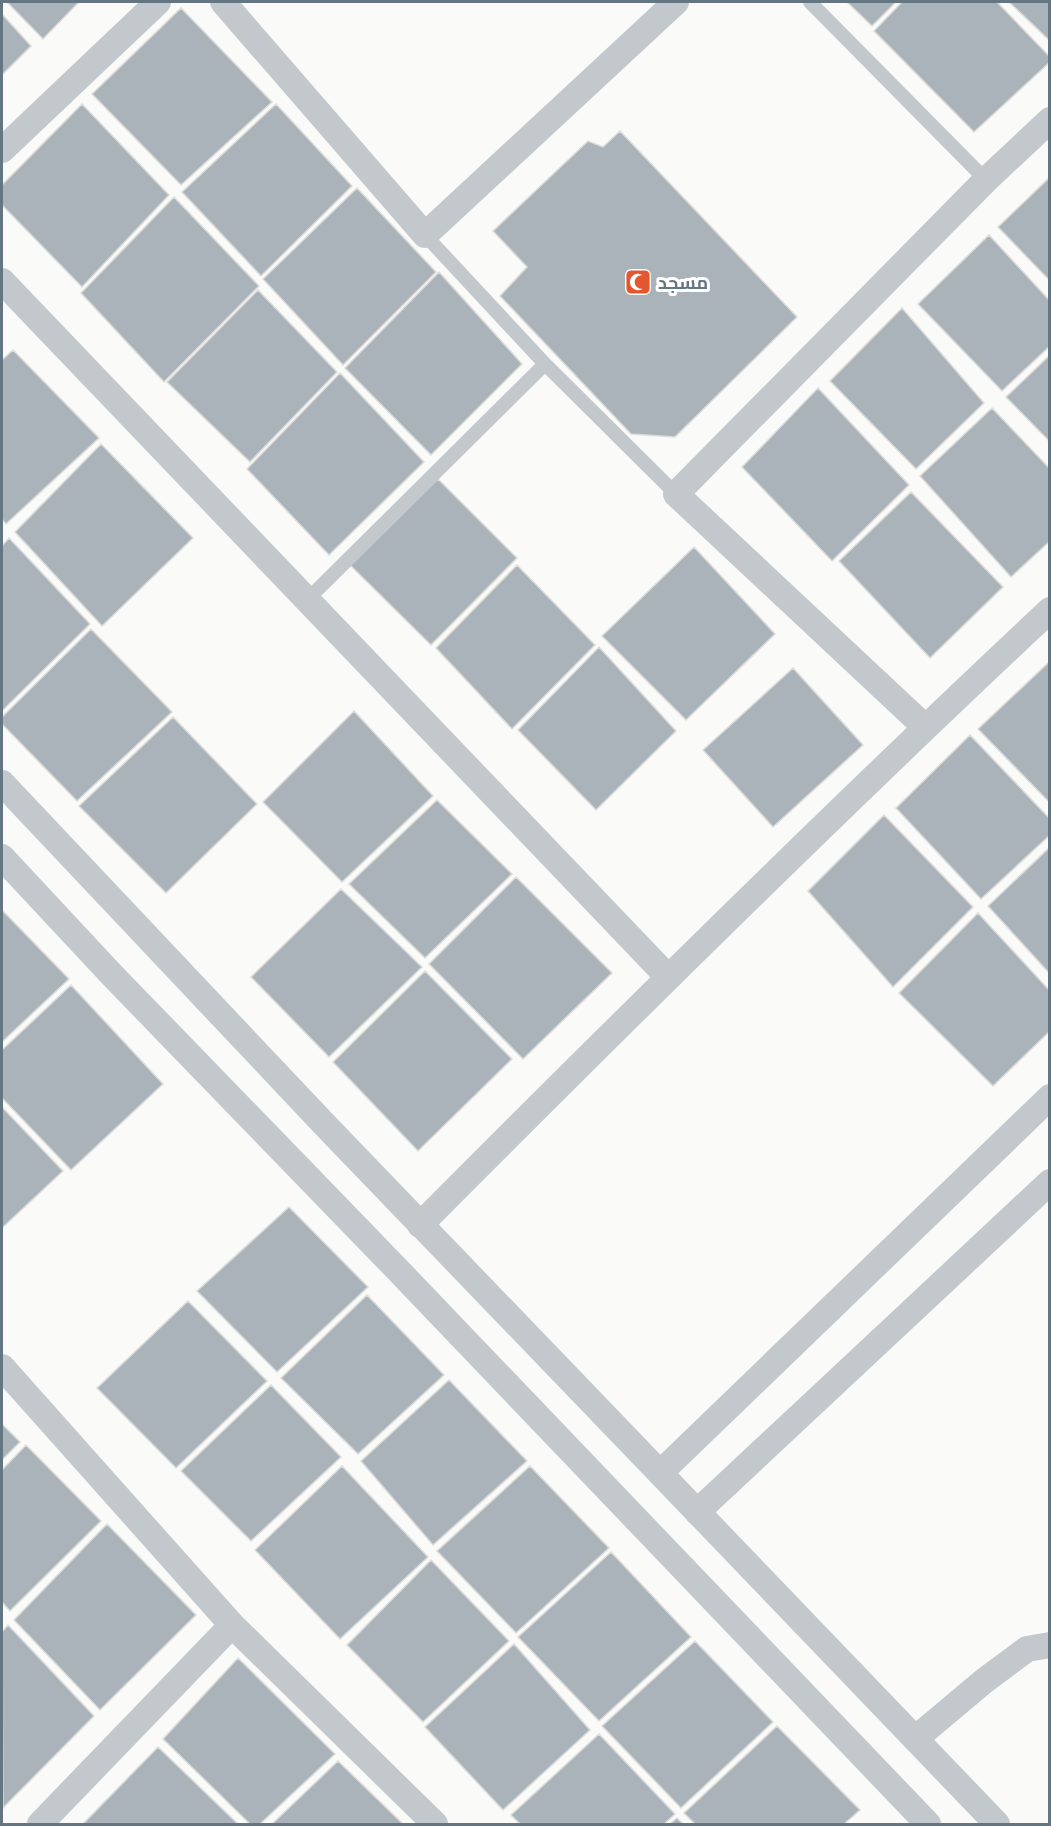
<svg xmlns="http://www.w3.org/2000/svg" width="1051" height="1826" viewBox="0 0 1051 1826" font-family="'Public Sans',Cairo,sans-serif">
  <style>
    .building { fill: #aab3b9; stroke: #dcdcda; stroke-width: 1.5 }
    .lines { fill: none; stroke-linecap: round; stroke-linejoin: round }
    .lane { stroke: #c3c8cc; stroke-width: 14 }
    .street { stroke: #c3c8cc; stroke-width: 26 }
    .labels { text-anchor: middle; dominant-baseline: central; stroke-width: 6; stroke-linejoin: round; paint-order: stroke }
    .poi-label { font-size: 18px; font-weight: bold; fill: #657683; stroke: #fff; text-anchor: start }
  </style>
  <rect width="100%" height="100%" fill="#fafaf8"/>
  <path class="building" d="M7,2H79L43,39Z
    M847,2H896L872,26Z
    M902,2H997L1050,57V62L974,132L874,31Z
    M1009,2H1050V41Z
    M181,8L272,102L181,185L92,94Z
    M2,14L31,46L2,75Z
    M82,104L169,195L82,287L2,205V185Z
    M276,104L352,186L261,276L182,192Z
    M620,131L797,317L675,437L631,434L500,296L527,267L493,231L588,141L603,147Z
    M1050,177V281L998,227Z
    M357,188L436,272L343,365L263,279Z
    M174,197L259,286L164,382L81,293Z
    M989,235L1050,301V346L1002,391L918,304Z
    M439,272L522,364L431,455L345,368Z
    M258,290L337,372L250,462L167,382Z
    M902,308L984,403L916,469L830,381Z
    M13,350L99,438L6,524L2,519V360Z
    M1050,355V442L1006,397Z
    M340,373L424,462L329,555L247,469Z
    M818,388L909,485L832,561L742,467Z
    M992,408L1050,469V541L1011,577L920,476Z
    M101,444L193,538L102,626L15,532Z
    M438,479L517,558L431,645L350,565Z
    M911,492L1003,587L930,658L839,561Z
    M9,538L90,624L2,711V546Z
    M694,547L775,634L686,720L602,636Z
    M517,565L595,645L512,729L436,648Z
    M91,629L172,712L77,801L2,724V717Z
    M599,647L676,731L596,810L518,730Z
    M1048,663L1050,664V803L978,729Z
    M793,668L863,745L773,827L703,750Z
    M354,711L433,796L342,882L263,802Z
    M173,717L257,804L166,893L79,806Z
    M970,735L1050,819V835L981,899L896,808Z
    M437,800L512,874L425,958L349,884Z
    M884,815L973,907L893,987L808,891Z
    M1050,847V974L988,906Z
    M516,877L612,973L523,1059L429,964Z
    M341,889L422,967L329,1057L251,977Z
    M2,910L69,979L2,1042Z
    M978,913L1050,991V1031L993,1086L899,993Z
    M425,971L512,1059L418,1151L333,1062Z
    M71,985L163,1084L71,1170L2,1098V1050Z
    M2,1107L63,1171L2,1228Z
    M289,1207L368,1287L277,1372L197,1291Z
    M367,1295L444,1375L358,1454L281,1378Z
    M188,1301L267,1381L176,1468L97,1388Z
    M449,1380L527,1461L433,1545L361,1461Z
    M271,1385L341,1457L251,1541L181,1471Z
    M2,1424L20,1442L2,1460Z
    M26,1445L101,1521L10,1611L2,1602V1470Z
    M342,1466L428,1557L340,1639L255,1550Z
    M530,1466L609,1548L516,1633L437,1551Z
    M107,1524L196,1615L100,1710L14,1620Z
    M611,1552L691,1637L599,1721L518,1637Z
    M431,1560L509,1641L423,1722L347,1645Z
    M8,1625L94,1716L3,1808L2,1632Z
    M695,1641L773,1722L681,1808L602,1726Z
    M514,1644L590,1730L503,1810L425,1727Z
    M238,1658L335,1754L260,1824H250L163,1739Z
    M777,1726L860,1810L844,1824H695L684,1813Z
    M599,1734L675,1814L664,1824H520L511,1815Z
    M158,1747L238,1824H83Z
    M338,1761L403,1824H272Z
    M677,1818L683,1824H670Z"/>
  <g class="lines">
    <path class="lane" d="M810,2L986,180
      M425,235L545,364L676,494
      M308,599L545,364"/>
    <path class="street" d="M223,2L425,235L676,2
      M2,150L158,2
      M2,281L668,977
      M925,727L676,494L986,180L1050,120
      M2,783L325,1125L660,1473
      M2,857L112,975L394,1266L928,1824
      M420,1225C627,1017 835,811 1050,610
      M2,1367L232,1625
      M697,1512L1050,1182
      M915,1739L984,1681L1027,1649L1050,1645
      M40,1824L232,1625L435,1824
      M997,1824L660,1473L1050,1097"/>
  </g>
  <defs>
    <symbol id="mosque-square" viewBox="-11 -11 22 22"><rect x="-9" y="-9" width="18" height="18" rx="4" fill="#e4572e" stroke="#fff"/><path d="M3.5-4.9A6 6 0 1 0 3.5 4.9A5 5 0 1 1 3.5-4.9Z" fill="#fff"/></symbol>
  </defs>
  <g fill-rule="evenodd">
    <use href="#mosque-square" x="623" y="267" width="30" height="30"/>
  </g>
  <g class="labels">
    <g class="poi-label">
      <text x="658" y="282">مسجد</text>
    </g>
  </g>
  <rect width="1051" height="1826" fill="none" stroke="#657683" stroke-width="6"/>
</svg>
